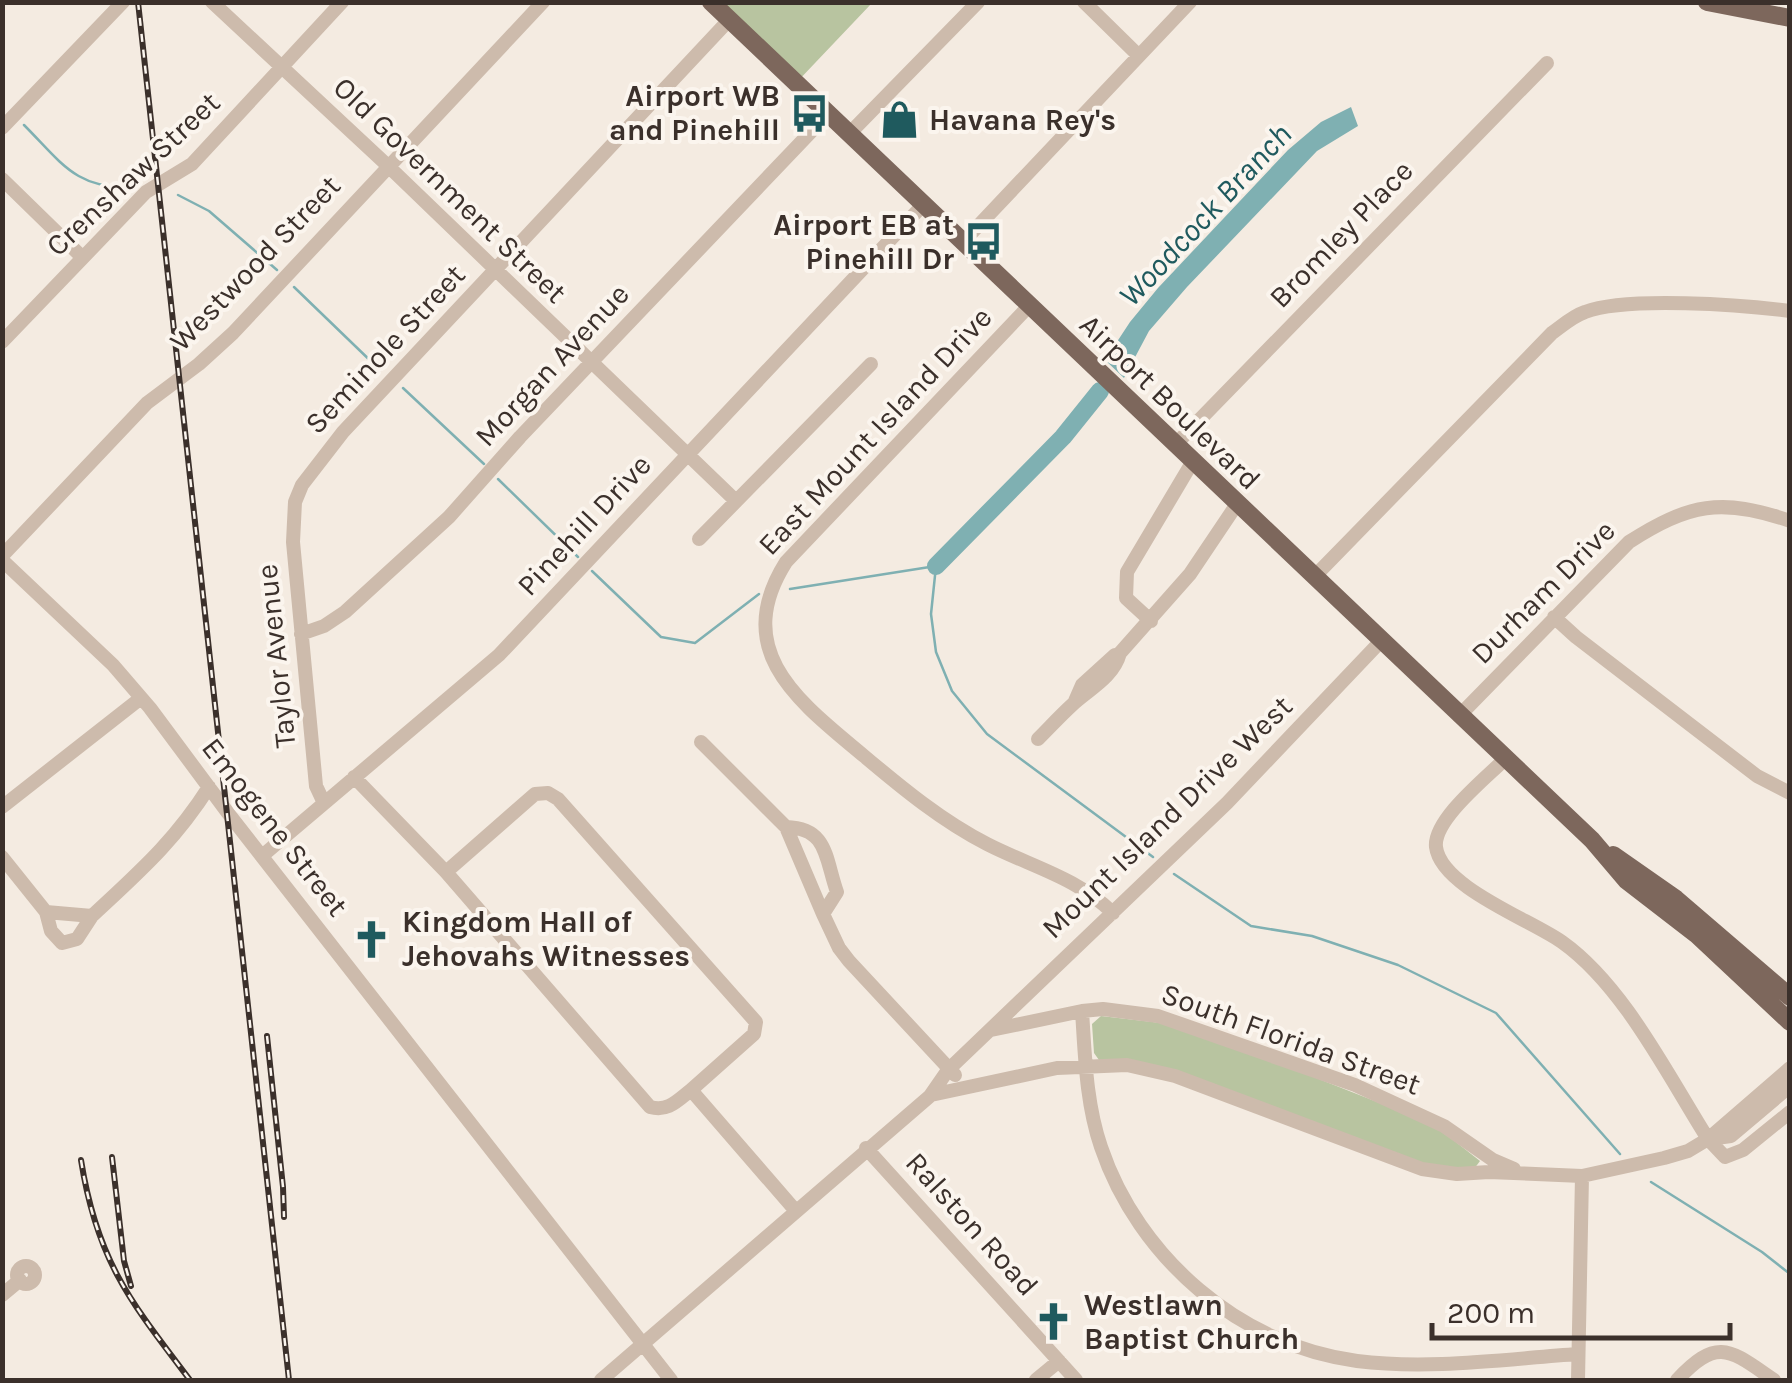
<svg xmlns="http://www.w3.org/2000/svg" width="1792" height="1383" viewBox="0 0 1792 1383" font-family="Karla,sans-serif">
  <style>
    .green { fill: #b8c4a0 }
    .water { fill: #7fb0b2 }
    .lines { fill: none; stroke-linecap: round; stroke-linejoin: round }
    .stream { stroke: #7fb0b2; stroke-width: 2.5 }
    .river { stroke: #7fb0b2; stroke-width: 18 }
    .minor { stroke: #cdbbac; stroke-width: 14 }
    .major { stroke: #7d675c; stroke-width: 18 }
    .rail-casing { stroke: #3b302b; stroke-width: 6 }
    .rail { stroke: #fbf5ee; stroke-width: 2.5; stroke-dasharray: 8; stroke-linecap: butt }
    .labels { text-anchor: middle; dominant-baseline: central; stroke-width: 8; stroke-linejoin: round; paint-order: stroke }
    .poi-label { font-size: 30px; font-weight: bold; fill: #3b302b; stroke: #fbf5ee; text-anchor: start }
    .street-label { font-size: 30px; fill: #3b302b; stroke: #fbf5ee }
    .water-label { font-size: 32px; font-style: italic; fill: #1f5a5e; stroke: #fbf5ee }
  </style>
  <rect width="100%" height="100%" fill="#f4ebe1"/>
  <path class="green" d="M711,3H872L796,83Z
    M1101,1016L1161,1023L1301,1072L1433,1124L1480,1161L1474,1169L1433,1167L1172,1070L1099,1060L1094,1053L1092,1024Z"/>
  <path class="water" d="M1351,107L1358,126L1317,151L1187,287L1149,331L1124,378L1105,360L1130,322L1158,288L1288,150L1321,122Z"/>
  <g class="lines">
    <path class="stream" d="M24,125C61,162 76,190 133,187
      M178,195L209,211L277,270
      M294,287L380,370
      M403,388L484,464
      M498,479L578,557
      M592,571L661,637L695,643L759,594
      M790,589L936,566L931,614L936,652L952,691L987,734L1153,857
      M1174,874L1251,926L1312,936L1398,965L1496,1013L1620,1154
      M1651,1182L1762,1252L1790,1274"/>
    <path class="river" d="M936,566L1063,437L1100,391"/>
    <path class="minor" d="M212,2L387,165L736,501
      M1084,2L1138,55
      M2,128L123,2
      M849,134L978,2
      M2,179L82,257
      M962,243L1190,2
      M1029,306L786,562C729,652 801,703 864,756C902,788 942,821 987,844C1032,867 1076,877 1113,913
      M2,342L146,192L192,164L342,2
      M1175,445L1547,63
      M699,539L871,364
      M2,556L147,403L199,364L233,333L543,2
      M2,560L113,665L150,708L228,813L671,1380
      M1314,577L1552,333C1563,325 1573,316 1585,312C1627,296 1743,305 1790,311
      M1554,617L1576,637L1757,776L1790,793
      M1151,621L1126,598L1127,572L1193,461
      M301,634L324,626L345,612L449,517L520,437L828,114
      M1075,701L1082,685L1115,655
      M1459,716L1629,542C1688,504 1722,497 1790,521
      M1038,739C1049,728 1060,716 1072,705C1089,689 1113,678 1120,653L1190,574L1237,504
      M701,742L786,827C828,828 825,858 837,892L823,914L839,948L849,961L955,1075
      M1505,759C1486,778 1433,820 1436,847C1441,887 1531,920 1562,942C1624,986 1668,1076 1708,1139L1725,1157L1743,1150L1790,1112
      M354,777L446,872L650,1107C668,1112 677,1101 691,1090L795,1210
      M324,803L316,786L293,542L295,502L302,485L343,432L729,20
      M2,807L141,698
      M786,827L823,914
      M262,856L499,655L923,205
      M2,857L46,912L92,916C139,872 174,842 209,787
      M446,872L535,794L548,793L558,799L756,1022L754,1034L691,1090
      M46,912L51,931L62,943L77,939L92,916
      M1082,1011C1085,1056 1086,1103 1101,1147C1138,1257 1240,1346 1357,1361C1430,1370 1505,1359 1578,1354
      M991,1030L1082,1011L1103,1009L1158,1016L1355,1085L1444,1126L1493,1160L1514,1169
      M931,1095L1057,1068L1127,1065L1175,1076L1422,1169L1457,1174L1489,1172L1582,1176L1664,1158L1688,1151L1708,1139L1790,1068
      M1709,1139L1731,1136L1790,1086
      M866,1148L1076,1380
      M17 1275a9 9 0 1 1 18 0a9 9 0 1 1-18 0Z
      M2,1295L20,1280
      M601,1380L930,1096L948,1070L1227,803L1381,641
      M1036,1380L1059,1361
      M1578,1380L1582,1176
      M1677,1380C1718,1336 1730,1350 1774,1380"/>
    <path class="major" d="M711,2L1592,840L1626,880L1696,934L1790,1022
      M1707,2L1790,18
      M1613,855L1676,899L1790,997"/>
    <defs>
      <path id="rail" d="M138,2L289,1380
        M267,1036L283,1187L284,1217
        M112,1157L124,1261L131,1286
        M81,1160C97,1261 130,1301 190,1380"/>
    </defs>
    <use href="#rail" class="rail-casing"/>
    <use href="#rail" class="rail"/>
  </g>
  <defs>
    <symbol id="bus-bare" viewBox="-9 -9 18 18"><path d="M-5-6H5V4H4V6H2V4H-2V6H-4V4H-5ZM-3.5-4V0h7V-4ZM-3.5 1.2v1.5H-2V1.2ZM2 1.2v1.5H3.5V1.2Z" fill="#1f5a5e" stroke="#fbf5ee" stroke-width="2.5" paint-order="stroke"/></symbol>
    <symbol id="shop-bare" viewBox="-9 -9 18 18"><path d="M-5-2.5h2.3a2.7 3.5 0 0 1 5.4 0H5L5.5 6h-11ZM-1.5-2.5h3a1.5 2.3 0 0 0-3 0Z" fill="#1f5a5e" stroke="#fbf5ee" stroke-width="2.5" paint-order="stroke"/></symbol>
    <symbol id="church-bare" viewBox="-9 -9 18 18"><path d="M-1.2-6h2.4v3.5h3.3v2.4h-3.3V6h-2.4V-.1h-3.3v-2.4h3.3Z" fill="#1f5a5e" stroke="#fbf5ee" stroke-width="2.5" paint-order="stroke"/></symbol>
  </defs>
  <g fill-rule="evenodd">
    <use href="#bus-bare" x="782" y="86" width="55" height="55"/>
    <use href="#shop-bare" x="872" y="92" width="55" height="55"/>
    <use href="#bus-bare" x="956" y="214" width="55" height="55"/>
    <use href="#church-bare" x="344" y="912" width="55" height="55"/>
    <use href="#church-bare" x="1026" y="1294" width="55" height="55"/>
  </g>
  <g class="labels">
    <g class="poi-label">
      <text x="780" y="96" text-anchor="end">Airport WB<tspan x="780" dy="34">and Pinehill</tspan></text>
      <text x="929" y="120">Havana Rey's</text>
      <text x="954" y="225" text-anchor="end">Airport EB at<tspan x="954" dy="34">Pinehill Dr</tspan></text>
      <text x="402" y="922">Kingdom Hall of<tspan x="402" dy="34">Jehovahs Witnesses</tspan></text>
      <text x="1084" y="1305">Westlawn<tspan x="1084" dy="34">Baptist Church</tspan></text>
    </g>
    <g class="street-label">
      <text transform="translate(133 174) rotate(-43)">Crenshaw Street</text>
      <text transform="translate(450 190) rotate(44)">Old Government Street</text>
      <text transform="translate(1341 234) rotate(-46)">Bromley Place</text>
      <text transform="translate(255 263) rotate(-46)">Westwood Street</text>
      <text transform="translate(385 349) rotate(-47)">Seminole Street</text>
      <text transform="translate(552 365) rotate(-47)">Morgan Avenue</text>
      <text transform="translate(1170 402) rotate(44)">Airport Boulevard</text>
      <text transform="translate(875 431) rotate(-47)">East Mount Island Drive</text>
      <text transform="translate(584 525) rotate(-47)">Pinehill Drive</text>
      <text transform="translate(1543 592) rotate(-45)">Durham Drive</text>
      <text transform="translate(276 656) rotate(-96)">Taylor Avenue</text>
      <text transform="translate(1167 817) rotate(-44)">Mount Island Drive West</text>
      <text transform="translate(275 827) rotate(52)">Emogene Street</text>
      <text transform="translate(1291 1039) rotate(20)">South Florida Street</text>
      <text transform="translate(972 1224) rotate(48)">Ralston Road</text>
    </g>
    <g class="water-label">
      <text transform="translate(1205 215) rotate(-47)">Woodcock Branch</text>
    </g>
  </g>
  <rect width="1792" height="1383" fill="none" stroke="#3b302b" stroke-width="10"/>
  <path d="M1432 1323v15h298v-15" fill="none" stroke="#3b302b" stroke-width="5"/>
  <text x="1447" y="1323" font-size="30" fill="#3b302b" stroke="#fbf5ee" stroke-width="8" paint-order="stroke">200 m</text>
</svg>
